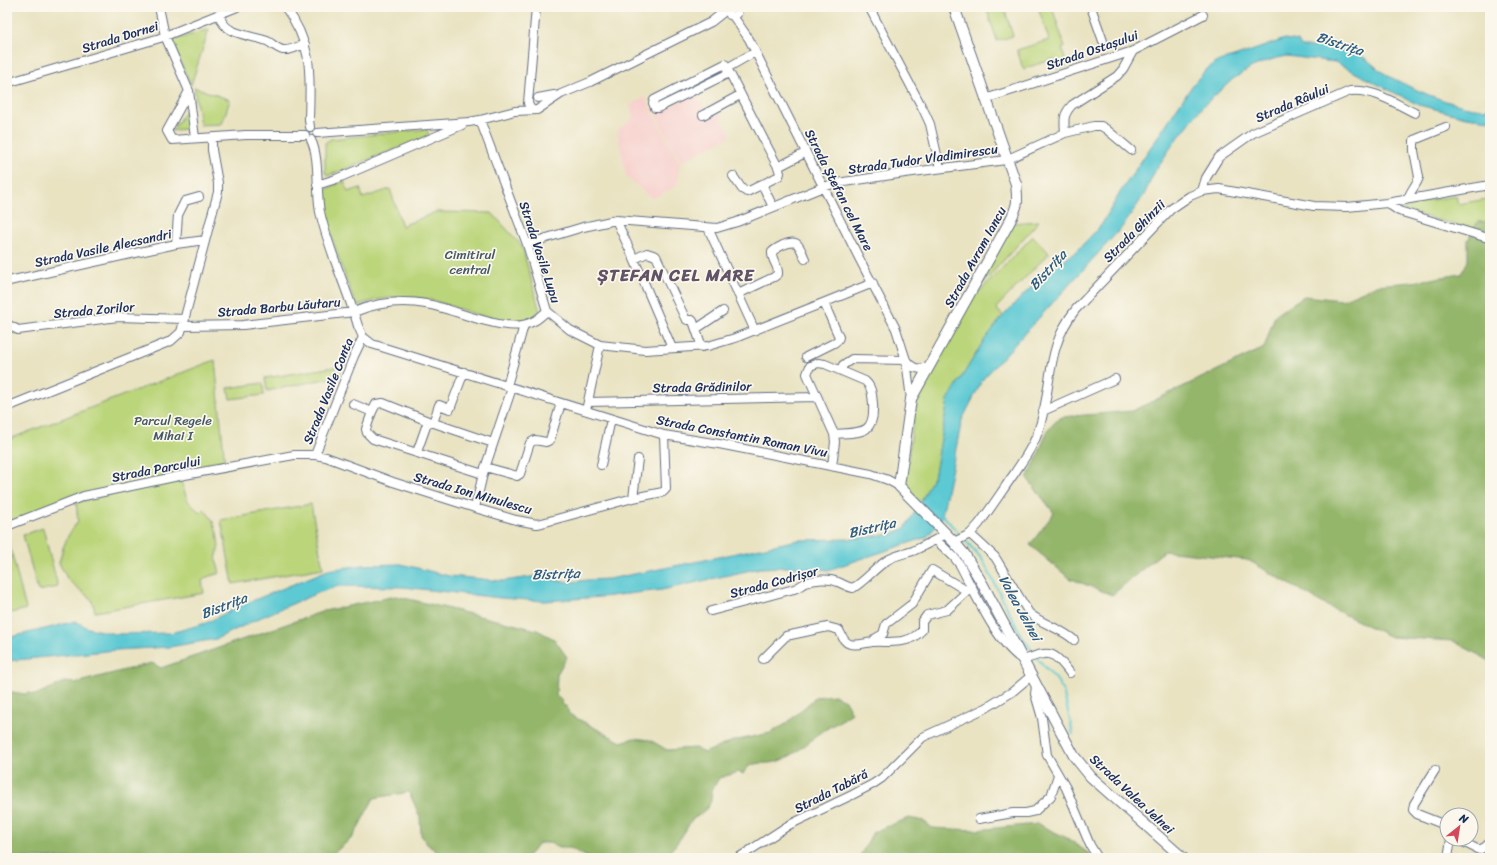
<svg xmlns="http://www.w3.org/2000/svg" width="1497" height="865" viewBox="0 0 1497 865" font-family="Sriracha,sans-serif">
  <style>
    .built { fill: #f7d0cd }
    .green { fill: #bbd57a; stroke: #6b826c }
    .forest { fill: #94b66a; stroke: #587264 }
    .water { fill: #5cc9d3; stroke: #3c7c98 }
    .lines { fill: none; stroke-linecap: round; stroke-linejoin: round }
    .stream { stroke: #5cc9d3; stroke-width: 2 }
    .minor-casing { stroke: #636e81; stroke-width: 10 }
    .major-casing { stroke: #636e81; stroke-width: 12 }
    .minor { stroke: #fff; stroke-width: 8 }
    .major { stroke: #fff; stroke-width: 10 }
    .labels { text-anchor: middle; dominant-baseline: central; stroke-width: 3.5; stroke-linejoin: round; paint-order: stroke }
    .street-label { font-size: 13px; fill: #1b2f5e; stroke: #fbf7ec }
    .park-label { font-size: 13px; fill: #435865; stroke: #fbf7ec }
    .water-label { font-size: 14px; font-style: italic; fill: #2e5d81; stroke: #fbf7ec }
    .district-label { font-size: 17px; font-weight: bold; letter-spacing: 1px; fill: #605267; stroke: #fbf7ec }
  </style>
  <rect width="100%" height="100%" fill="#fbf7ec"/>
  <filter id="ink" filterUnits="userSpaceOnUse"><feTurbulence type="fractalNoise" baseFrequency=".025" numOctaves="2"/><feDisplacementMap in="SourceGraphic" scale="8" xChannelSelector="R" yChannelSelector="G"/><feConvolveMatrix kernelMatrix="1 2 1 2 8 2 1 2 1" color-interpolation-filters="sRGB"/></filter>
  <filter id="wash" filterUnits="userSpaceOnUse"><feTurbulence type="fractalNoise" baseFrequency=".012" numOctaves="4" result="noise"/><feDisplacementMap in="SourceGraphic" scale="16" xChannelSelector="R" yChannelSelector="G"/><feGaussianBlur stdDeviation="0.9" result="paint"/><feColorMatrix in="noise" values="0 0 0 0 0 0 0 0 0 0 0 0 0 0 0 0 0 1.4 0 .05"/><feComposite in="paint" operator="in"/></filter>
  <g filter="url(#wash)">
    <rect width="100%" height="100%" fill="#e9e3c2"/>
    <path class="built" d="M695,93L709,115L718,111L731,136L681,162L656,115Z
      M645,97L680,164L677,186L652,199L626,176L617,131L633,118L630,106Z"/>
    <path class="green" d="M986,7H1004L1013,36L997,41Z
      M1038,7H1052L1065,47L1062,49L1067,66L1057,69L1053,59L1023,69L1017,50L1049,40Z
      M209,29L191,85L171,41Z
      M194,87L230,100L222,124L200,125Z
      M188,107L189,128L172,131Z
      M427,129L429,136L330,175H327L325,172V143L331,139Z
      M344,181L348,192L360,188L363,198L390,189L402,226L436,212L492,213L522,246L540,312C535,316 531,320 524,321C498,327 453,304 426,299C403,295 378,298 356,306L335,248L320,192Z
      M1485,189H1490V222H1478L1473,230L1399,209V205L1456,196L1458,204L1487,199Z
      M1039,221L977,290L979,292L1033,236L1049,253L996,308L1003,316L983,342L948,400L935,473L921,503L906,488V476L915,407L921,391L1012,223Z
      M215,360L225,465L84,496L7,524V440Z
      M341,366L340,376L267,391L265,378Z
      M263,383L264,395L230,399L228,388Z
      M180,479L188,501L200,513L204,509L212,519L217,532L219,546L216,560L220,573L207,577L202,581L204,593L95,612L92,600L68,580L59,563L63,548L68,536L78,521L76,502Z
      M311,504L323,568L233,584L221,520Z
      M43,528L58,587L38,591L23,535Z
      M7,535L26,609L7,614Z"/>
    <path class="forest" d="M1478,222H1490V661L1453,641L1391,637L1329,607L1248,560L1164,551L1112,595L1069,578L1030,545L1054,513L1027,478C1030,472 1034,465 1037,458C1044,440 1045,428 1062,417L1132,411L1264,348L1275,315L1304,296L1342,300L1377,285L1412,282L1461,274L1468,261V240Z
      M396,596L537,630L554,639L567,657L557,674L556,696L561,699L563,705L567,707L569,714L621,742L634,738L650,740L667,750L695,748L704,753L733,741L770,733L786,724L816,697L834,695L845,700L852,713C843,720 832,725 823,731C809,741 796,755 779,761C766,766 751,758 743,774L739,772L719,778L712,790L711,801L708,807L698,816L691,820C687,830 672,852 663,857C658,860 603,858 593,858L587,857L570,848H559L550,843H540L526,858H444L427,844L421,835L420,817L409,792L374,798L353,837L328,858H7V691L24,694L30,693L35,695L64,682L75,683L152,663L161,668L324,611Z
      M909,818L924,821L932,828L975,830L1038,824L1067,838L1095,858H859L873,832Z"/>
    <path class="water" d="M1285,39L1298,41L1301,47H1315L1322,42C1334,47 1348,50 1360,55C1370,60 1377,70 1387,75C1413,90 1460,110 1490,109V120L1466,117L1419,105L1375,83L1335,62L1287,56L1273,59L1252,67L1233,79L1203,106L1171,147L1155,171L1144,195L1124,225L983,379L962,420L941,520L927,537L828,570L787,567L760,568L662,590L602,597L544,601L500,598L403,587L339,586L318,593L266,615L216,639L169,647L116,650L7,661V638L57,626L75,621L88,628L115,634L171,633L206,623L242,605L328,570L363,565L401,564L449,576L503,581L545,575L554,580L571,582L587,580L609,579L690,563L798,540L848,539L891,534L905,528L921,502L935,473L948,400L983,342L1003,316L1039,279L1077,251L1102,224L1121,191L1194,83L1207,69L1219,61L1234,57Z"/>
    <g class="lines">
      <path class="stream" d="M940,512L961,536
        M964,539L982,559L1021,635L1035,654
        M1037,658L1056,679L1063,690L1073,734"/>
    </g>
  </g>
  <g filter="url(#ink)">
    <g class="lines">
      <defs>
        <path id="minor" d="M159,7L165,36L189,91L195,138
          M285,7C314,45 310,76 309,120L310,127
          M869,7L924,111L930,124L940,168
          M1091,7L1103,41
          M220,15C222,35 252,35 267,41C272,43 277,49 283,50C290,51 298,46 305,44
          M730,15L733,16L737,14L738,10L737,7
          M733,16L749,39L859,258L896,329L906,360L911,399
          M727,68L755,52
          M729,73L658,108H655L653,103L654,100L725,64C743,98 760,133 778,167L780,173L779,176L747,192L742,189L733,176
          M7,83L160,38L237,7
          M189,91L167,131L172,140L246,135H305
          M538,98L554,95
          M985,99L1133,51L1203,15
          M531,109L529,106L528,103L536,7
          M703,115L740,95
          M480,120L527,244L547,311L570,330L600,345L645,350L708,346L735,338L873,283
          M317,133L469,122L480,120L515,111L537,110L561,94L590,82L711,22L730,7
          M1065,133C1064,119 1063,115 1072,105L1117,76L1123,69L1133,51
          M311,140C320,157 316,191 320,212C329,252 347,288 358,326L363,337L372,344L664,435L719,444L871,474L888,480L899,486
          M778,167L805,153
          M762,184L773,207
          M317,185L336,179L462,125
          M1202,191L1206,178L1219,157L1253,133L1350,91C1373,88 1396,104 1415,113
          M1408,199C1410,190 1417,185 1419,177L1414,151V140L1446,127
          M1387,203L1399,211L1488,238
          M616,220L634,259L672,348
          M708,228L755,331
          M176,244L178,215L185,201L199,197
          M527,244L583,227L616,220L717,228L737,222L823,187L837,183L905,173L1006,160L1065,133L1094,126H1101L1106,129L1131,150
          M634,259L647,253L656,256L685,318L687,320H692L693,321L702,347
          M7,283L9,281L176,244L205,240
          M738,294L774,277L778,274C779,266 771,260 772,252C775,249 779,247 783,245C799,238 799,246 805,259
          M7,324L18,330L118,317L185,319
          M183,326L243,325L354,312C376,303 402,300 426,304C453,308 506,335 532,322C538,320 542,315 547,311
          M696,329L723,311
          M806,357L834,343L838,340L839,337L824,303
          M841,371L843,365L852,359L906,360C912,369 920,371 929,366
          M507,386L524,325
          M588,402L817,397
          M353,404L372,412L366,429L367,433L373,439L483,474
          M587,406L600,345
          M7,407L171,341L181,332L218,192V183L212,150V137
          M1043,411L1115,379
          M372,412L376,404L383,403L428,421L493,443
          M433,423L439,405L450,409L464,372
          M417,452L428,421
          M315,455L354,356L363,337
          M601,465L611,419
          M832,466L835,442L834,434L807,374L810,366L818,363L825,364L865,381C872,387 872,394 873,404C875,435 861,432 834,434
          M485,467L514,475L517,476L520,474L529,446L530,443L535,440L546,442L550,440L561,403
          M633,498L638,459
          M475,508L483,474L512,388
          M7,526L84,496L174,477L294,455H315L326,457L393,482L475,508L516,520L537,524L542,523L633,498L663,492L666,489L664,435
          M970,534L995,557L1029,613C1043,625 1061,628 1074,640
          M936,540L954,557L960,565C975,593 997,644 1023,660C1050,651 1052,649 1070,673
          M954,542L970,534L979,524C991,508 1002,491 1014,474C1023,460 1034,446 1039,429C1053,386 1045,347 1076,309L1171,209L1190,196L1202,191L1219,189L1314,206L1347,207L1387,203L1490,185
          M711,611L794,589C799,588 802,584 805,583C814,579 829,578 838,582C843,584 847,587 853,588C865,581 874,569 886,561C894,555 904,554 913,551C924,546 935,540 946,534
          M872,642L876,638L883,634L886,624L912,604L932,570L967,591
          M763,659L786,636L828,627L839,630C842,635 843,642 850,644C857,646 865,643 872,642C890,641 908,646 922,630V622L927,615L947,610L972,587
          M1036,686L1035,694L1042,718L1047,755L1066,788L1090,845L1098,858
          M1435,770L1414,804L1413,810L1417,814L1445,825L1447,827
          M979,819L1013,813H1026L1035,811L1051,796L1058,775
          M1457,839L1479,850L1485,847L1490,842
          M738,858L789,825L852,795L873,784L882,778L923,737L986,708L1012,692L1031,676
          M1448,858L1451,839"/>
        <path id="major" d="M954,7L1016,184C1018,202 1018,205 1010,221L911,399L899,486L954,542L965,555L982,583L1074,756L1091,777L1183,858"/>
      </defs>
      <use href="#minor" class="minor-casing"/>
      <use href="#major" class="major-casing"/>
      <use href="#minor" class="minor"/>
      <use href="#major" class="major"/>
    </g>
  </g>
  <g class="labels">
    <g class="street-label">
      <text transform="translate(120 37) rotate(-17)">Strada Dornei</text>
      <text transform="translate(1092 50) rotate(-19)">Strada Ostașului</text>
      <text transform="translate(1292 103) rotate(-23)">Strada Râului</text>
      <text transform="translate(923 159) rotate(-8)">Strada Tudor Vladimirescu</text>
      <text transform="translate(839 190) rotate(63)">Strada Ștefan cel Mare</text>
      <text transform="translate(1134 231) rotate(-45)">Strada Ghinzii</text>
      <text transform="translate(103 248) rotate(-12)">Strada Vasile Alecsandri</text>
      <text transform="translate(540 252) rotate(72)">Strada Vasile Lupu</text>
      <text transform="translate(975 257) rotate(-61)">Strada Avram Iancu</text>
      <text transform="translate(279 307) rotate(-5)">Strada Barbu Lăutaru</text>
      <text transform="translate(94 310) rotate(-5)">Strada Zorilor</text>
      <text transform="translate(702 387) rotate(-1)">Strada Grădinilor</text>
      <text transform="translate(328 391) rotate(-68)">Strada Vasile Conta</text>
      <text transform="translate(742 436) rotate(11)">Strada Constantin Roman Vivu</text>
      <text transform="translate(156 469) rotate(-11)">Strada Parcului</text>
      <text transform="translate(473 493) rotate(16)">Strada Ion Minulescu</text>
      <text transform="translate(774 582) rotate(-15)">Strada Codrișor</text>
      <text transform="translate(831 791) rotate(-27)">Strada Tabără</text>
      <text transform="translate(1132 794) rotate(43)">Strada Valea Jelnei</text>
    </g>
    <g class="park-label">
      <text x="470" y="254">Cimitirul<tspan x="470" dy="15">central</tspan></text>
      <text x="173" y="420">Parcul Regele<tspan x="173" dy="15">Mihai I</tspan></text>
    </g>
    <g class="water-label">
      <text transform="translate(1340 44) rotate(18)">Bistrița</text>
      <text transform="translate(1048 270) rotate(-48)">Bistrița</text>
      <text transform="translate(872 528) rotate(-13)">Bistrița</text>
      <text transform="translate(556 574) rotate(-2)">Bistrița</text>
      <text transform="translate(224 606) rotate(-21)">Bistrița</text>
      <text transform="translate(1020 608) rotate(61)">Valea Jelnei</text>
    </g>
    <g class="district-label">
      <text x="676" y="275">ȘTEFAN CEL MARE</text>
    </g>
  </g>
  <rect width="1497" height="865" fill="none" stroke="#fbf7ec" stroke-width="24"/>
  <g transform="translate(1459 827) rotate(30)"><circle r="19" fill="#fbf7ec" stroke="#a1a7b3"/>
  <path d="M0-3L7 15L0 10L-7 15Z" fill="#d1495b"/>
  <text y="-6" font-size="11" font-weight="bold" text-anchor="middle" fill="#1b2f5e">N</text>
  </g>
</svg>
